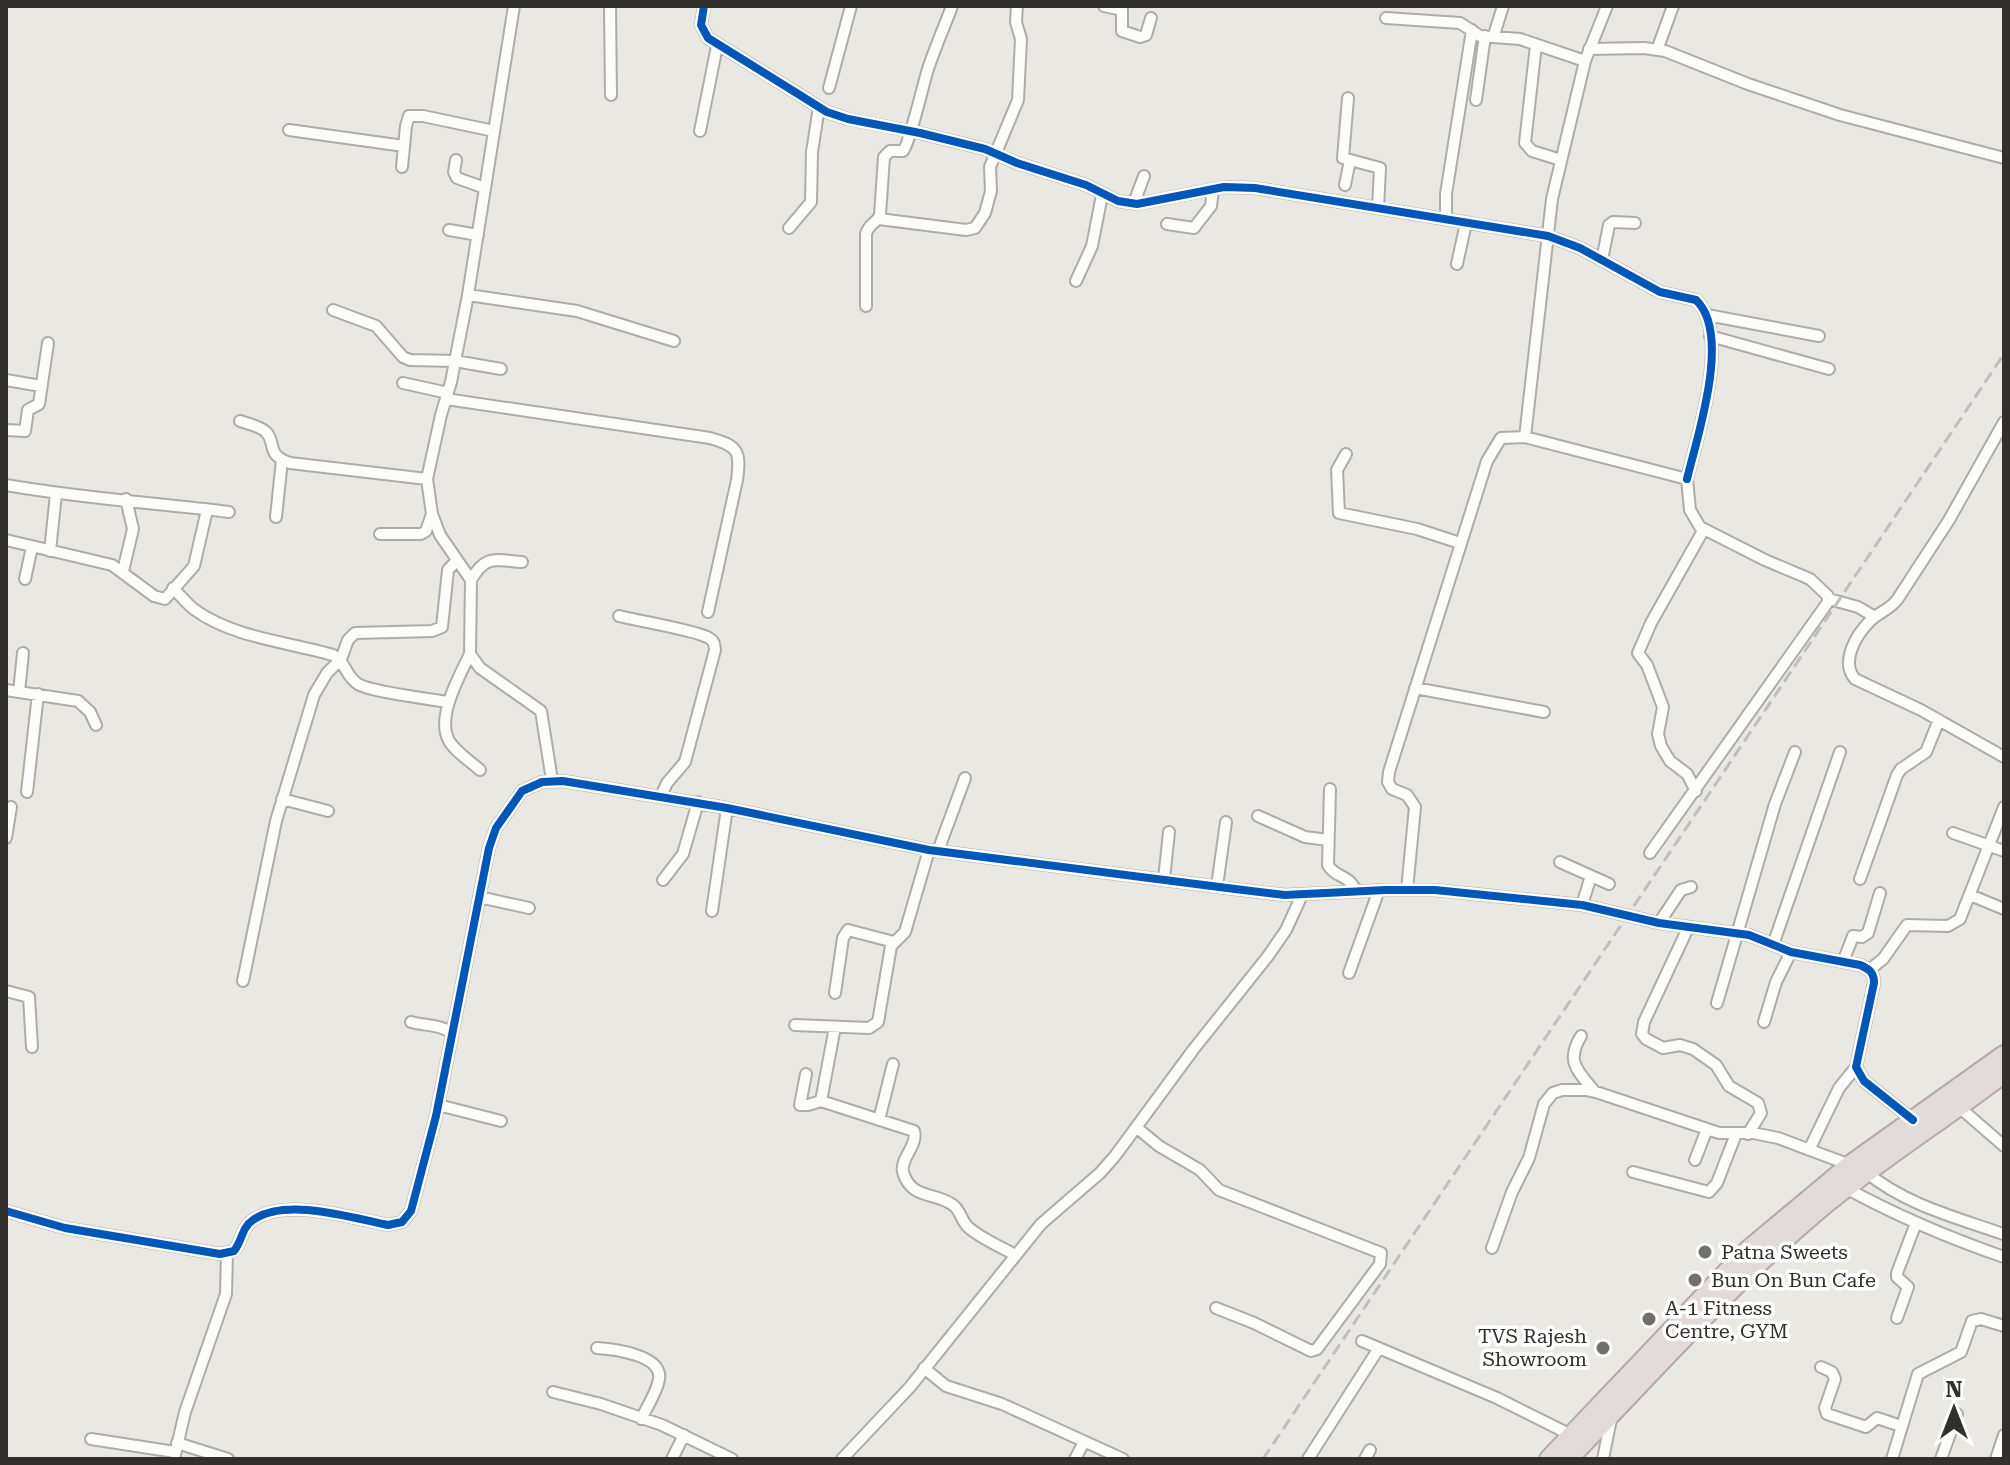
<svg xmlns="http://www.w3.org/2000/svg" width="2010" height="1465" viewBox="0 0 2010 1465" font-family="'Roboto Serif',serif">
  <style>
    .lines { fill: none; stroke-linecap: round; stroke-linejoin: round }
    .street-casing { stroke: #aeaca8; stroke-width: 14 }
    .highway-casing { stroke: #b3a9a6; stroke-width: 22 }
    .street { stroke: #fcfcfb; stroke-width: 10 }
    .highway { stroke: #e2d9d9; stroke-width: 18 }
    .rail { stroke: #c0bfbe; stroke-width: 3; stroke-dasharray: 12 6; stroke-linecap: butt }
    .cycleway-casing { stroke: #fff; stroke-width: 13 }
    .cycleway { stroke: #0057b8; stroke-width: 8 }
    .poi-dot { fill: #72706c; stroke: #fff; stroke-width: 3 }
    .labels { text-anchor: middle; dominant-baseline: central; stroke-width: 7; stroke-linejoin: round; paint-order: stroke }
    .poi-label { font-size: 20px; fill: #32302c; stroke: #fff; text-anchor: start }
  </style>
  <rect width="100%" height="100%" fill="#eae8e2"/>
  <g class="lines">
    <defs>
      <path id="street" d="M514,6L468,295L451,382L441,415L427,479L432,514L440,535L471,580L470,654L480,668L541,711L552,780
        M610,6L611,95
        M704,6L701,25L708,38L827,112L848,119L920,133L985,149L1017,163L1086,185L1118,201L1137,204L1224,187L1255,188L1548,236L1580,248L1660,292L1696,300C1732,334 1697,437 1687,479
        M1104,6L1122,10V31L1140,37L1146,35L1151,18
        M1386,18L1460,23L1480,36L1520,39L1585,61
        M1494,35L1503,6
        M1536,45L1525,143L1532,151L1561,160
        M1589,49L1644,48L1665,51L1748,84L1840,115L2004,158
        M1657,50L1673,6
        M829,88L851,6
        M1348,98L1343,158L1380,168L1378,208
        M1476,100L1485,36
        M289,130L404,146
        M700,131L717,46
        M456,160L454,172L457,178L485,188
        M402,167L406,126L409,116H423L494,131
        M1345,185L1350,160
        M1134,203L1144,176
        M879,219L966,230L975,228L985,213L991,191L990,167L1018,100L1021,39L1016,22L1017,6
        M1446,219V194L1472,30
        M1167,224L1194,228L1211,206L1213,189
        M789,228L811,202L812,152L819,107
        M449,230L478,235
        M1602,260L1609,225L1613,222L1635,223
        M1457,264L1466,223
        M1076,281L1092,246L1102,195
        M468,295L577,311L674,341
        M866,306V234C868,224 877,223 880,215L884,157L890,151H903C909,145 923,86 927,72C934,50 944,28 952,6
        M333,310L376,326L403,357L410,360L455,361L501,369
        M1707,315L1819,336
        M1710,336L1829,369
        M6,380L41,386
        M403,383L448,393
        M446,399L710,438C738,446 741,451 737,480L708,612
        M240,421C249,424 260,426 266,432C277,444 265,454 290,463L427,479
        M2004,422L1949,520L1897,600C1889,610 1879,612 1870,621C1856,635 1840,662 1855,679L1921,710L2004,757
        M6,430L25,431L28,410L39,404L48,343
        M1525,437L1552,199L1585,61L1607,6
        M1346,454L1337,470L1339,513L1417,529L1460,543
        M6,485C80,498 155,503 229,512
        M276,517L282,460
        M380,534H421L426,531L432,514
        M6,540L112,565L154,596L165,599L194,566L207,510
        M50,551L56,494
        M123,571L133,529L126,499
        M25,579L32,547
        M471,580C486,554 495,560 522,562
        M173,588C180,595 187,604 195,610C234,638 289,642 333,655C346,662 346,677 358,684C371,692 430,699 448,702
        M1829,599L1858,607L1875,617
        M619,616C638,621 695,630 709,638C715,642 714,644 715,650L685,762L667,783L661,796
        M470,654C460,675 437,715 448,739C454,751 470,761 480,770
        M1415,688L1544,712
        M6,690L78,701L90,712L96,725
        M19,692L23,653
        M1330,789L1328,865C1336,879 1348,873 1356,891
        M1696,791L1687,774L1670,761L1661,746L1658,734L1663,707L1647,665L1638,653L1651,623L1704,529
        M27,792L38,694
        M282,799L328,811
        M1258,816L1305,837L1328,840
        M1953,833L2004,851
        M6,838L11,807
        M938,851L965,778
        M1560,862L1609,884
        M1164,879L1169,832
        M1860,879L1897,775L1901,769L1926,752L1939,720
        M663,880L683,854L698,802
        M1217,886L1226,822
        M1407,890L1415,807L1407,795L1392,789L1388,782L1389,772L1487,461L1501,438L1525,437L1687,479L1690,510L1700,527L1765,560L1810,579L1828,596V602L1650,853
        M1970,895L2004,909
        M479,897L529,908
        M1582,905L1591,876
        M712,911L727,808
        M1659,923L1681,890L1691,887
        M1688,928L1644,1022L1642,1034L1646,1039L1663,1048L1680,1045L1693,1049L1716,1065L1729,1086L1758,1103L1761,1113L1748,1134
        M1773,945L1840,752
        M1843,962L1853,936L1862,937L1868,933L1880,893
        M1869,970L1883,959L1907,925L1948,926L1960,919L2004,807
        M1349,973L1379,890
        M243,981L276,821L314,695L327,673L341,659L348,640L355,633L432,631L442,627L448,570L457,560
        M6,991L29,997L32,1047
        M835,993L843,938L848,930L894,942
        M1717,1003L1775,804L1795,752
        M411,1022C426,1026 439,1024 452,1033
        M1764,1022L1776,982L1791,952
        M795,1025L869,1028L878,1022L891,946L905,932L929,850
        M835,1027L821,1101L914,1131C918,1146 900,1158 903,1172C911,1200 936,1192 953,1205C960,1210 961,1219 967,1226C979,1238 1000,1246 1015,1255
        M1581,1036C1565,1062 1578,1071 1595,1092
        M806,1074L800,1105H808L821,1101
        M438,1105L501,1121
        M1959,1107L2004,1146
        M879,1120L893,1064
        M1137,1128L1159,1146L1200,1170L1219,1190L1381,1253L1380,1264L1317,1349L1311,1351L1305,1348L1254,1323L1216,1308
        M1809,1150L1839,1088L1856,1067
        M1695,1160L1707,1129
        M1633,1172L1709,1192L1717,1183L1736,1134
        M1866,1172C1906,1205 1955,1217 2003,1234
        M1846,1188C1897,1216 1949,1238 2004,1257
        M6,1211L65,1228L220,1254L234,1251C242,1241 242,1227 253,1220C286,1197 352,1218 388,1225L402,1222L411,1211L436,1116L489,848L496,828L522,791L542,782L563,781L727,808L929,850L1235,889L1285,895L1386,890H1435L1582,905L1659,923L1749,935L1791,952L1860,965C1869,969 1874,972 1874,983L1856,1067L1864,1081L1913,1120
        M1492,1248L1512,1192L1529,1158L1544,1104L1553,1093L1562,1090H1586L1599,1093L1719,1133H1753L1778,1138L1850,1165
        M1897,1318L1908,1287L1897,1277V1273L1916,1223
        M1362,1341L1497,1398L1571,1435
        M597,1348C613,1349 663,1355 659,1379C657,1392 647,1407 641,1419
        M1821,1367L1832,1372L1835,1379L1825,1408L1827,1414L1866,1427L1877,1418L1901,1426
        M924,1368L946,1386L1002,1404L1123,1459
        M553,1392L601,1404L662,1425L732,1459
        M91,1439L175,1452
        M177,1443L228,1459
        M174,1459L185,1412L226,1294L227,1253
        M672,1459L684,1435
        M842,1459L910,1387L1041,1224L1100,1173L1115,1156L1193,1050L1268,956L1286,930L1302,895
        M1075,1459L1084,1442
        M1308,1459L1379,1348
        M1365,1459L1370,1450
        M1603,1459L1611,1419
        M1892,1459L1918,1374L1961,1352L1972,1321L1981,1319L2004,1326
        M1941,1459L1957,1414
        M1996,1459L2004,1435"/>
      <path id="highway" d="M1549,1459L1747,1251L1850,1165L2004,1055
        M1568,1459C1650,1375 1728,1286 1818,1210C1877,1161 1943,1120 2004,1073"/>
    </defs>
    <use href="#street" class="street-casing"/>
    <use href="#highway" class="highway-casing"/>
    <use href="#street" class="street"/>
    <use href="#highway" class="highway"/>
    <path class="rail" d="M1263,1459L2004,354"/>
    <defs>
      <path id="cycleway" d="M704,6L701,25L708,38L827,112L848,119L920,133L985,149L1017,163L1086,185L1118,201L1137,204L1224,187L1255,188L1548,236L1580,248L1660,292L1696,300C1732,334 1697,437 1687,479
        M6,1211L65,1228L220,1254L234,1251C242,1241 242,1227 253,1220C286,1197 352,1218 388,1225L402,1222L411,1211L436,1116L489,848L496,828L522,791L542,782L563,781L727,808L929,850L1235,889L1285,895L1386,890H1435L1582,905L1659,923L1749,935L1791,952L1860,965C1869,969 1874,972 1874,983L1856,1067L1864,1081L1913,1120"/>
    </defs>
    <use href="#cycleway" class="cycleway-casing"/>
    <use href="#cycleway" class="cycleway"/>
  </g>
  <g class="poi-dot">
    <circle cx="1705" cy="1252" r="8"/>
    <circle cx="1695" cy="1280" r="8"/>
    <circle cx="1649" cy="1319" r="8"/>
    <circle cx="1603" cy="1348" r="8"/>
  </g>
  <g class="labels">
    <g class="poi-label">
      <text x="1721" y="1252">Patna Sweets</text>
      <text x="1711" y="1280">Bun On Bun Cafe</text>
      <text x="1665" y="1308">A-1 Fitness<tspan x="1665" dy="23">Centre, GYM</tspan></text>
      <text x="1587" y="1336" text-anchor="end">TVS Rajesh<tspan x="1587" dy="23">Showroom</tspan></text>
    </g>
  </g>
  <rect width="2010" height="1465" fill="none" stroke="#32302c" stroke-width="16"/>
  <g transform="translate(1954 1409)" stroke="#ffffff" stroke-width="6" paint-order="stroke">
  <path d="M0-6L14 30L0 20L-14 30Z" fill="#32302c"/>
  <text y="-12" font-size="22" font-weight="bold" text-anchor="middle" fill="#32302c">N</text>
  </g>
</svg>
